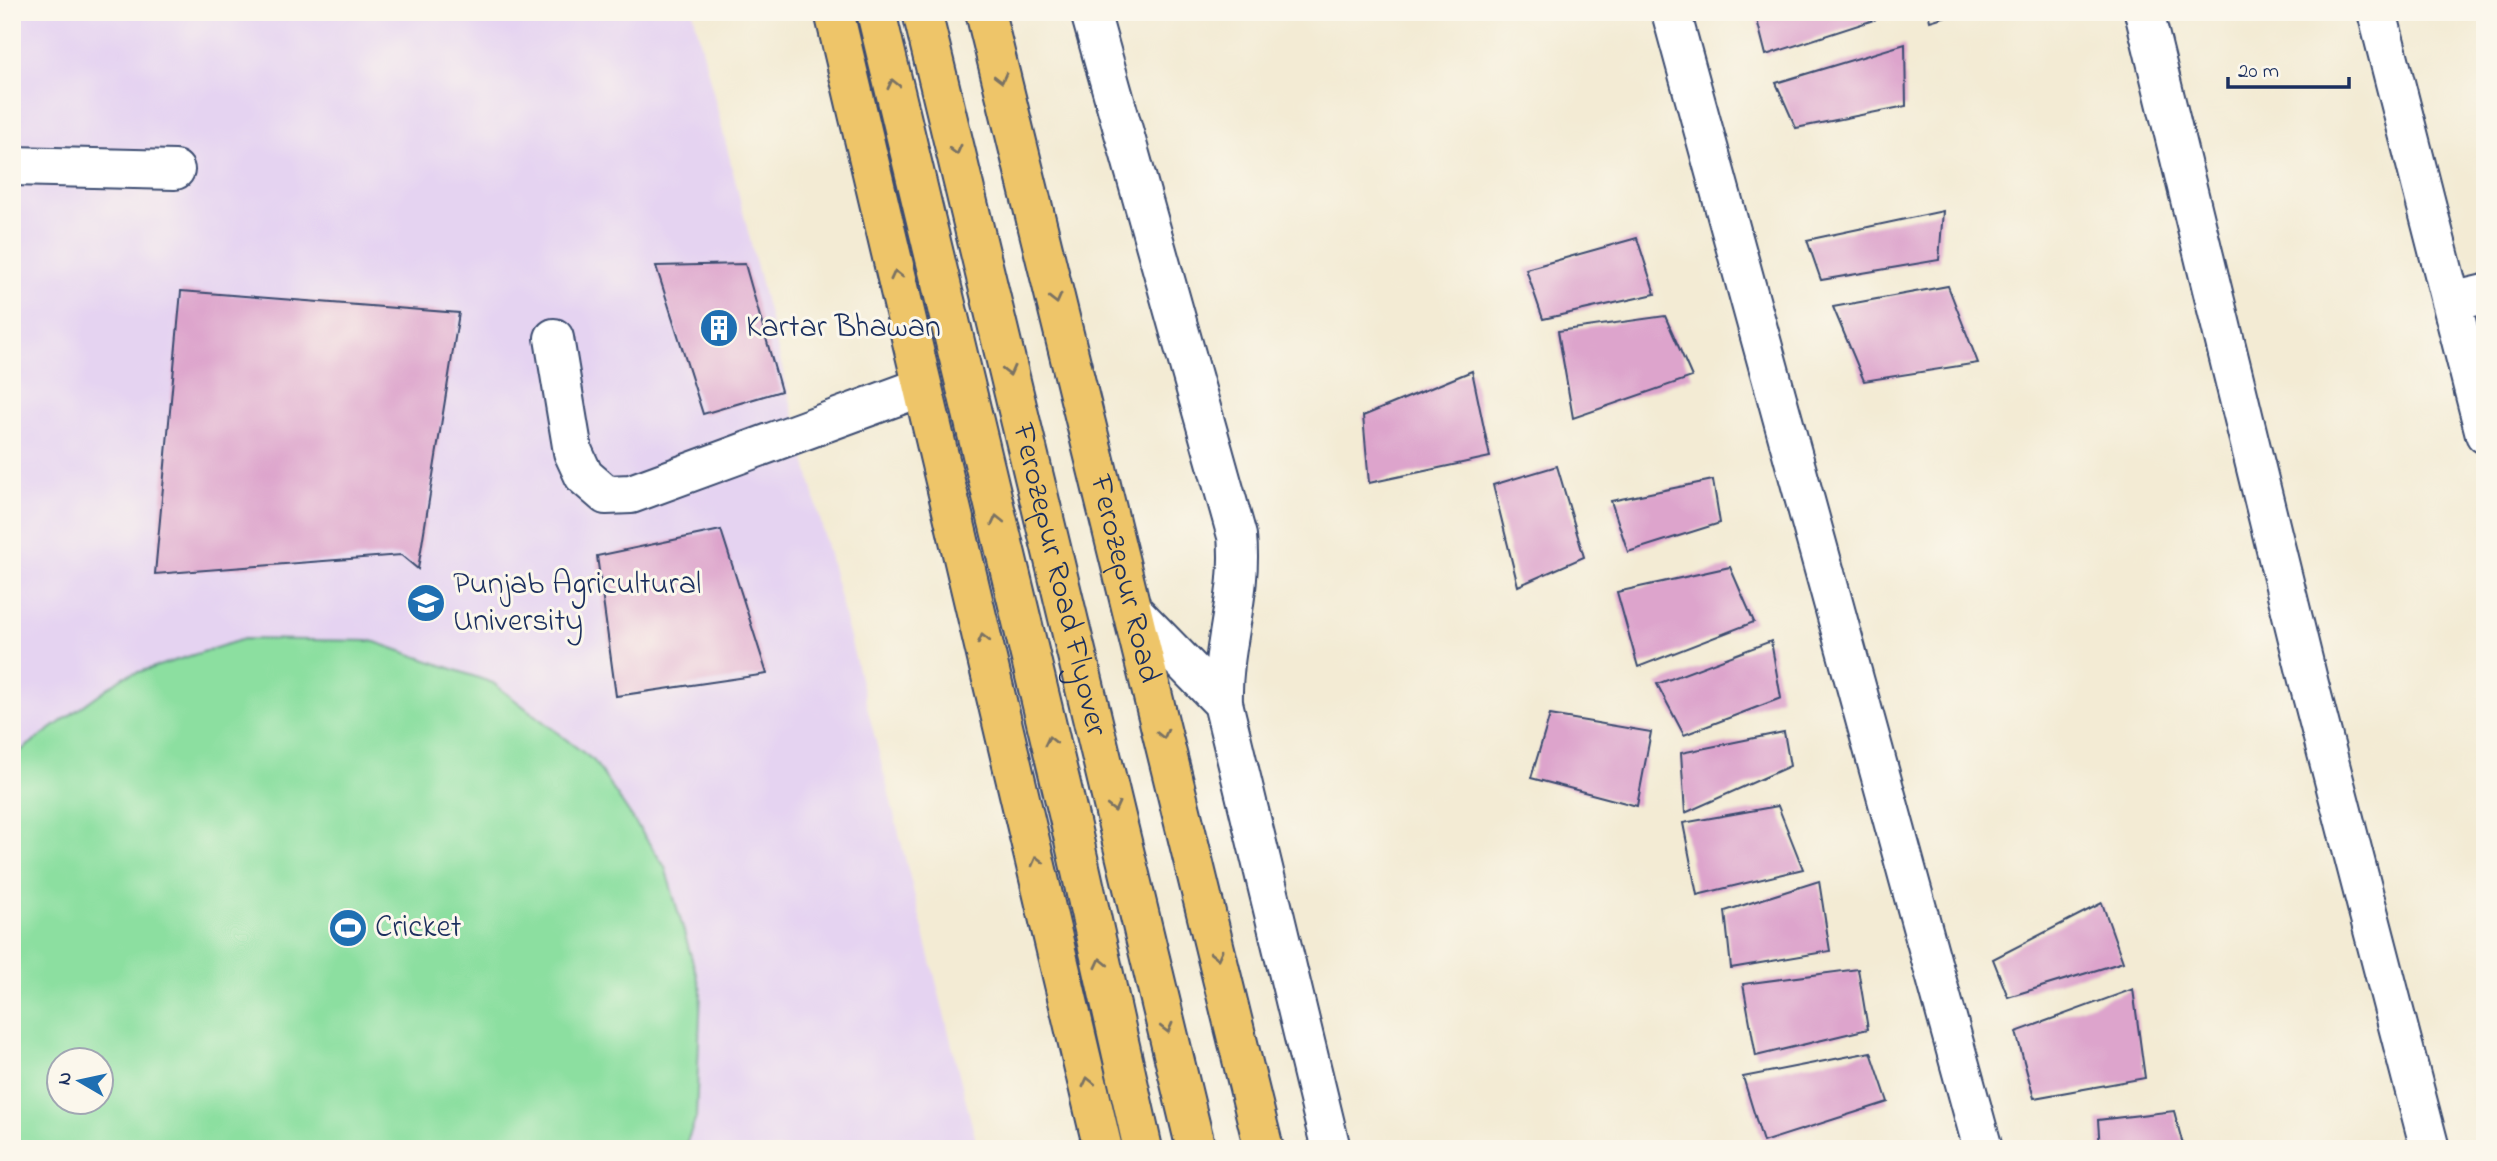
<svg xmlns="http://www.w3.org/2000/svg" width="2497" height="1161" viewBox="0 0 2497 1161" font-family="'Indie Flower',sans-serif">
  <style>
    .built { fill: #e5d3f1; fill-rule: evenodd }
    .green { fill: #8cdfa0; stroke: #54877f; stroke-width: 2; fill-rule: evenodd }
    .building { fill: #dda4cc }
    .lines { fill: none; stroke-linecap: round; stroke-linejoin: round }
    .minor-casing { stroke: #3b4b70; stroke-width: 42 }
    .major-casing { stroke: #3b4b70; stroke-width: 42 }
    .minor { stroke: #fff; stroke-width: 38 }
    .major { stroke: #eec569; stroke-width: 38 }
    .oneway { stroke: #7a7263 }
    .labels { text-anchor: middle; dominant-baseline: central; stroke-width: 6; stroke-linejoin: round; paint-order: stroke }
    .poi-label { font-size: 32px; fill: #1b2f5e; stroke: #fbf7ec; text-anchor: start }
    .street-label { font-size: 32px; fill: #1b2f5e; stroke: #fbf7ec }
  </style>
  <rect width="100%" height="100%" fill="#fbf7ec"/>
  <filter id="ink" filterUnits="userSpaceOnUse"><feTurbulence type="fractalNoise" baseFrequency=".0143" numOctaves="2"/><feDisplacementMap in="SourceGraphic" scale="14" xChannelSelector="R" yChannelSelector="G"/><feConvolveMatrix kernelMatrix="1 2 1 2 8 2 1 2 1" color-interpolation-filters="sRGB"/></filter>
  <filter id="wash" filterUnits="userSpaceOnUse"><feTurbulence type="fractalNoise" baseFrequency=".00686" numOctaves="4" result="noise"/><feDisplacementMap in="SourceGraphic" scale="28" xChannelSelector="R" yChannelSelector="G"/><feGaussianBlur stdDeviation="1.57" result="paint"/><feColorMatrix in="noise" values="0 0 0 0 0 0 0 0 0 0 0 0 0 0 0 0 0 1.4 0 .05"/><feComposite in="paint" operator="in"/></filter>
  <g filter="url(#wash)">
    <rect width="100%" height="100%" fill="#f3ebd4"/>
    <path class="built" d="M12,12H693L978,1149H12ZM60,1060H102V1102H60Z"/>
    <path class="green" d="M244,639L372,641L493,683L594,761L665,867L701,990L696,1118L684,1149H12V761L19,752L123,677ZM60,1060H102V1102H60Z"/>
    <g id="blocks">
      <path class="building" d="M1755,12H1882L1880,18L1766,55Z
        M1928,12H1957V13L1930,21Z
        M1905,44L1906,106L1796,128L1776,83Z
        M1943,211L1939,260L1821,280L1807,240Z
        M1637,238L1655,294L1543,319L1526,269Z
        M745,264L781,391L703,414L656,266Z
        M1948,286L1978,363L1864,381L1833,307Z
        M181,291L459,313L418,569L401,555L155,574Z
        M1665,316L1692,377L1573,418L1558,331Z
        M1472,371L1490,457L1369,483L1363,416Z
        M1557,466L1584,557L1518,586L1493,485Z
        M1713,480L1720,523L1628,552L1611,501Z
        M721,530L767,674L616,696L597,556Z
        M1730,567L1754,622L1638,667L1617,592Z
        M1771,641L1781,698L1684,735L1657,684Z
        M1550,715L1651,732L1637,806L1531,778Z
        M1784,732L1790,766L1685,813L1681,753Z
        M1778,806L1803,869L1697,895L1683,823Z
        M1819,881L1830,951L1731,968L1725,911Z
        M2102,903L2123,962L2008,997L1993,959Z
        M1858,969L1868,1029L1756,1056L1743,984Z
        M2133,989L2145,1078L2034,1098L2016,1032Z
        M1871,1052L1888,1102L1763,1142L1743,1077Z
        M2174,1111L2184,1149H2100L2098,1120Z"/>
    </g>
  </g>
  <g filter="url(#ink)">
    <use href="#blocks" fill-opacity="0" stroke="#3b4b70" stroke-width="2"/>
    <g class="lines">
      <defs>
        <path id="minor" d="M1090,12L1237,536C1243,593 1221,647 1223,703L1331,1149
          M1671,12L1983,1149
          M2144,12L2309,684L2430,1149
          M2377,12L2485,434
          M12,166L175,170
          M2451,302L2485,294
          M554,338L573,452L584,476L606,495L631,494L922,387
          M1133,611L1223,703"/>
        <g id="major">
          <path d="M834,12L1103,1149"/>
          <path d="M876,12L1070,822L1143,1149"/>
          <path id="s1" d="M922,12L1196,1149"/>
          <path id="s2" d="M985,12L1264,1149"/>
        </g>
      </defs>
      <use href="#minor" class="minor-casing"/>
      <use href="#major" class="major-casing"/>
      <use href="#minor" class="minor"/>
      <use href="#major" class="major"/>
    </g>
    <defs><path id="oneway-chevron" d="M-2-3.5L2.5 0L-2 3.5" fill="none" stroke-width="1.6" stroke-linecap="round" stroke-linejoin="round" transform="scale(1.75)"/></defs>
    <g class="oneway">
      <use href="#oneway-chevron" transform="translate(1001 78) rotate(76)"/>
      <use href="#oneway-chevron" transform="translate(893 84) rotate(-103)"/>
      <use href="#oneway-chevron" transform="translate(956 150) rotate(76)"/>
      <use href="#oneway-chevron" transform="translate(896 275) rotate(-103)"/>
      <use href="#oneway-chevron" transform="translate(1056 299) rotate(76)"/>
      <use href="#oneway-chevron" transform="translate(1009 371) rotate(76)"/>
      <use href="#oneway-chevron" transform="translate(997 520) rotate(-103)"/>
      <use href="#oneway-chevron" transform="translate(983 639) rotate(-104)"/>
      <use href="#oneway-chevron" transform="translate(1163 734) rotate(76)"/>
      <use href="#oneway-chevron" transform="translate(1050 741) rotate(-103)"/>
      <use href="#oneway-chevron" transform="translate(1114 807) rotate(76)"/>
      <use href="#oneway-chevron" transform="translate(1037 861) rotate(-104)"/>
      <use href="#oneway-chevron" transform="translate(1217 955) rotate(76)"/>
      <use href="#oneway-chevron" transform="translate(1101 963) rotate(-103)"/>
      <use href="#oneway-chevron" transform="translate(1167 1028) rotate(76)"/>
      <use href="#oneway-chevron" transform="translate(1088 1082) rotate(-103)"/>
    </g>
  </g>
  <defs>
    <symbol id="building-disc" viewBox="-11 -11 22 22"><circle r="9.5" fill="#1f6fb2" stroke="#fbf7ec"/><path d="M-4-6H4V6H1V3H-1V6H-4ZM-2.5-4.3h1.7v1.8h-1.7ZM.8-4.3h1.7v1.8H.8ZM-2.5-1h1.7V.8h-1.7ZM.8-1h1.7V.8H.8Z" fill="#fff"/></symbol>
    <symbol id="university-disc" viewBox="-11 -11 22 22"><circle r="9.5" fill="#1f6fb2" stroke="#fbf7ec"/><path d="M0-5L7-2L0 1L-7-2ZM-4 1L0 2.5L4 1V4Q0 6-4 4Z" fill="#fff"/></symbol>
    <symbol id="stadium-disc" viewBox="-11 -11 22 22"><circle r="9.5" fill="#1f6fb2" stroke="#fbf7ec"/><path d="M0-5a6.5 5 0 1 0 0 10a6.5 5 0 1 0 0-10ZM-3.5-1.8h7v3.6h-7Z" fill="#fff"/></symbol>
  </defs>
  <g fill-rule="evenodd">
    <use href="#building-disc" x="697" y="306" width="44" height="44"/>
    <use href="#university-disc" x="404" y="581" width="44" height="44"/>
    <use href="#stadium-disc" x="326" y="906" width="44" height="44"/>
  </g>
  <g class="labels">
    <g class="poi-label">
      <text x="746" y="328">Kartar Bhawan</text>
      <text x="453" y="585">Punjab Agricultural<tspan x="453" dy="37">University</tspan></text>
      <text x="375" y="928">Cricket</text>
    </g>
    <g class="street-label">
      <text stroke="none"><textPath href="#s1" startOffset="584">Ferozepur Road Flyover</textPath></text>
      <text stroke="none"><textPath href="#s2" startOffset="584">Ferozepur Road</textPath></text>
    </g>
  </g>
  <rect width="2497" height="1161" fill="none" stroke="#fbf7ec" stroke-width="42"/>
  <g transform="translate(80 1081) rotate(279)"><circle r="33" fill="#fbf7ec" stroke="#a1a7b3" stroke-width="2"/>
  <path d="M0-5L12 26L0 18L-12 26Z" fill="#1f6fb2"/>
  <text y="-10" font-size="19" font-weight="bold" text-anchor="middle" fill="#1b2f5e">N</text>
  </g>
  <path d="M2228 77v10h121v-10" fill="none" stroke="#1b2f5e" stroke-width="3.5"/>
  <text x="2238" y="77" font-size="21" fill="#1b2f5e" stroke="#fbf7ec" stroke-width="5" paint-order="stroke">20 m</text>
</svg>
